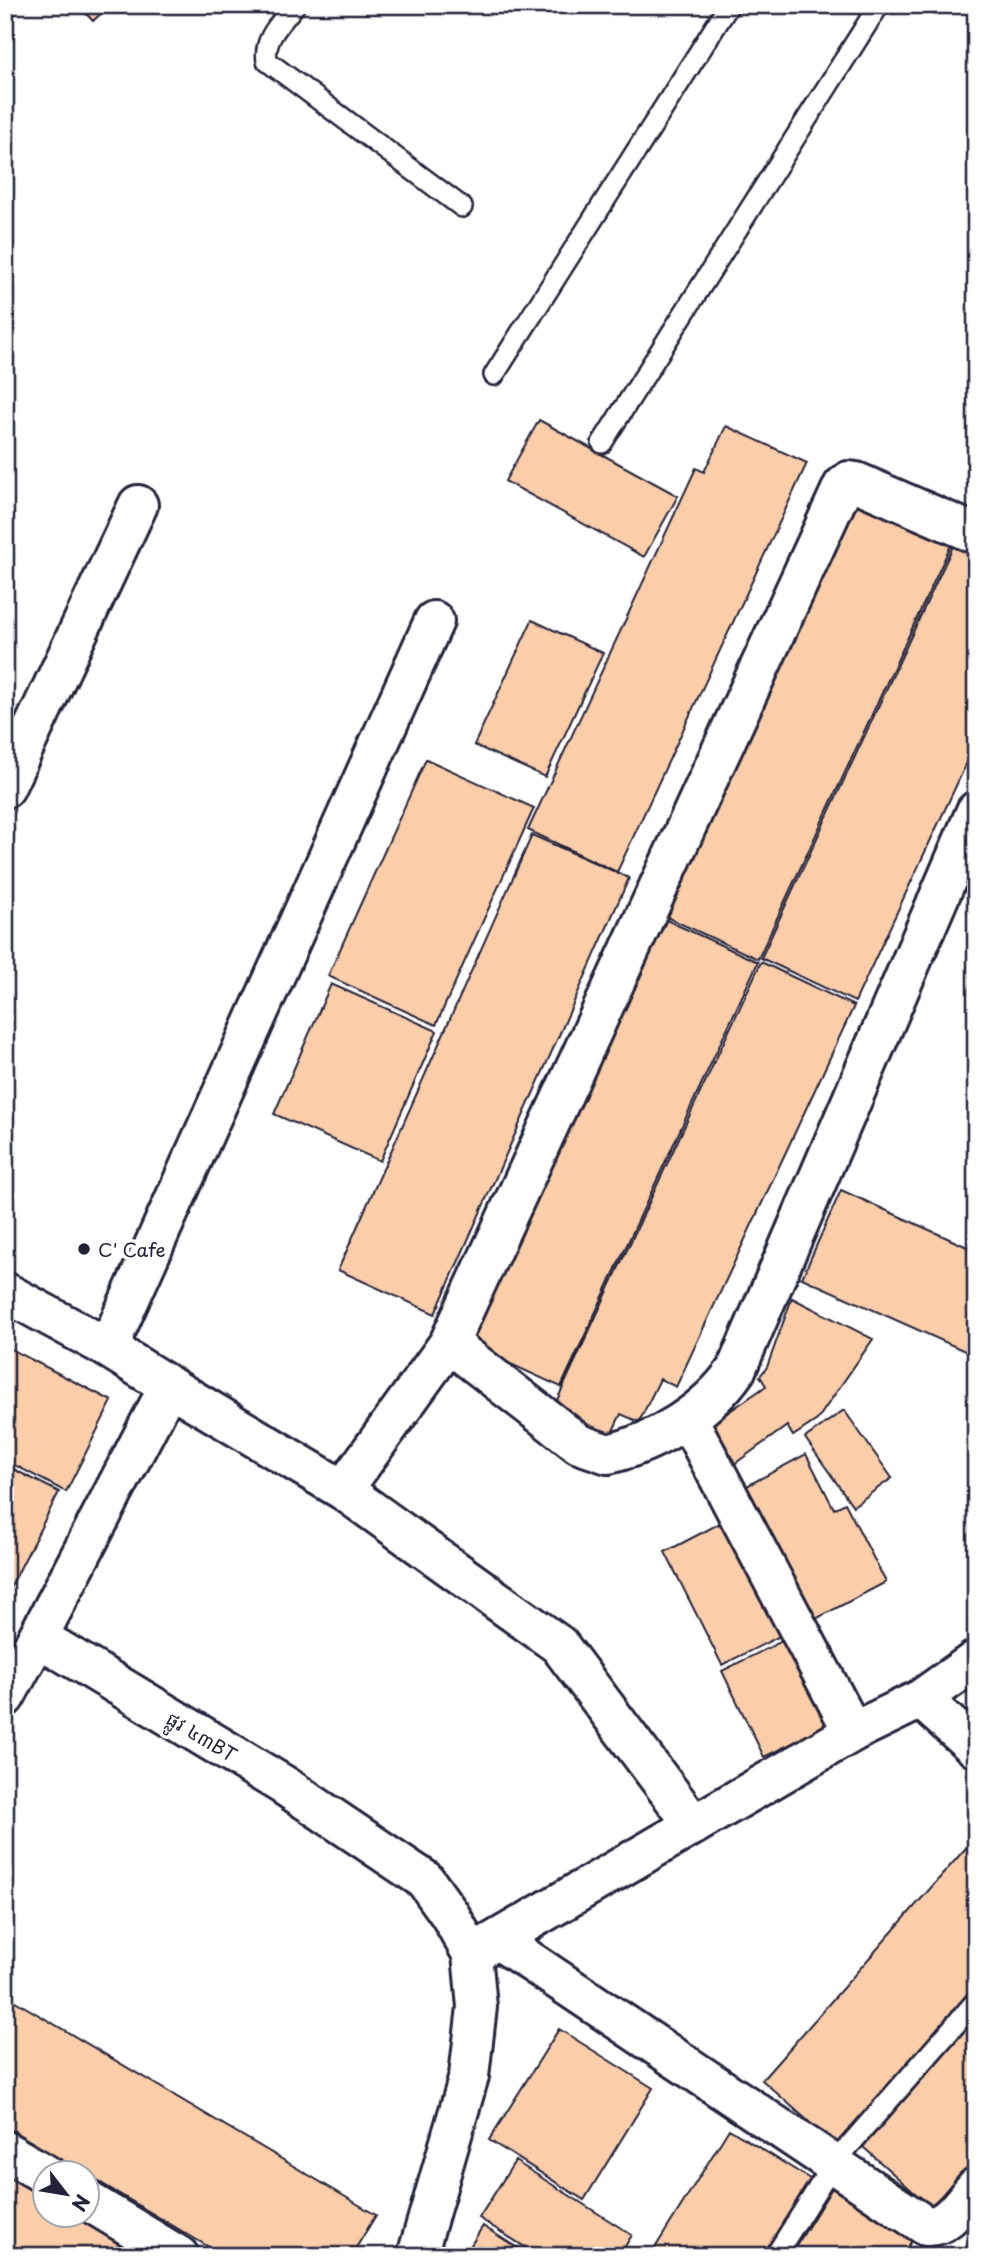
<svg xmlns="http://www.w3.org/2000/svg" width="981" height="2261" viewBox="0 0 981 2261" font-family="'Playpen Sans','Noto Sans Khmer',sans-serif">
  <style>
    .building { fill: #fbcda9; stroke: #22223b; stroke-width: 2 }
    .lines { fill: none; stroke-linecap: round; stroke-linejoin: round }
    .service-casing { stroke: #22223b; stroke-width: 24 }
    .minor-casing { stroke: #22223b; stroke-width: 44 }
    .tertiary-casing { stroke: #22223b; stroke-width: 44 }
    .service { stroke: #fff; stroke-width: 19 }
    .minor { stroke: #fff; stroke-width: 38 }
    .tertiary { stroke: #fff; stroke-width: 38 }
    .poi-dot { fill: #22223b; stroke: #fff; stroke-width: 2.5 }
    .labels { text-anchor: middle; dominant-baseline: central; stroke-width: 7; stroke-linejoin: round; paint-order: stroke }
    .poi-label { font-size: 19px; fill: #22223b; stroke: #fff; text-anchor: start }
    .street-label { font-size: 19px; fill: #22223b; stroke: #fff }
  </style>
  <rect width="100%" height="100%" fill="#fff"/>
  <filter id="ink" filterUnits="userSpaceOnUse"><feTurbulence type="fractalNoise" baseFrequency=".0143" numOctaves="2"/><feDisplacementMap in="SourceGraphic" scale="14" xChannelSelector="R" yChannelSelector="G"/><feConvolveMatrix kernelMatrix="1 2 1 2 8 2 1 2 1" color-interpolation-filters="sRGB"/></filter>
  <g filter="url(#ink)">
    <path class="building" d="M78,5H110L93,21Z
      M539,420L678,496L644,557L505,481Z
      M726,426L807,463L617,872L528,830L696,468L704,472Z
      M857,501L951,545L758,959L664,916Z
      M954,544L976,554V743L855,1002L761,958Z
      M532,620L603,653L545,777L474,745Z
      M426,759L534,808L436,1025L328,976Z
      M532,835L629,878L435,1314L338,1270Z
      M664,919L758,962L561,1387L467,1344Z
      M761,962L854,1006L676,1387L660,1379L639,1422L621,1414L609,1439L551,1413Z
      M331,984L437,1031L380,1161L274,1114Z
      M841,1190L976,1251V1356L802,1278Z
      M792,1298L873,1339L817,1420L793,1436L787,1426L726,1470L707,1427L766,1386L760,1376L767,1367Z
      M5,1346L112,1401L66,1492L5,1460Z
      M844,1410L892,1478L853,1506L805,1438Z
      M806,1454L834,1509L845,1503L886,1582L812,1621L743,1488Z
      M5,1465L59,1492L5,1598Z
      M732,1517L790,1631L722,1665L665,1552Z
      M786,1639L828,1726L764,1757L722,1671Z
      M972,1841L976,1845V1984L835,2145L762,2080Z
      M5,1995L376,2215L351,2256H224L5,2126Z
      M976,2018V2165L935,2211L863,2147Z
      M559,2029L653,2088L584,2200L489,2140Z
      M729,2129L810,2179L762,2256H650Z
      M515,2161L632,2235L619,2256H539L479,2218Z
      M5,2175L46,2199V2216H74L141,2256H5Z
      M832,2188L913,2238L903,2256H790Z
      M483,2226L530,2256H464Z"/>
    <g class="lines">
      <defs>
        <path id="service" d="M295,5C282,22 263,38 267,61L462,207
          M494,375L729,5
          M602,443L879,5
          M775,2256L833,2164L976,2001"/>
        <path id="minor" d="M5,788L138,505
          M449,1343L579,1444L608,1454C656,1443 708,1411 736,1370L976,811
          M108,1348L434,621
          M169,1386L343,1490L559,1645L694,1825
          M688,1419L853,1732
          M343,1490L449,1343L843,486L849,481L856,482L976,534
          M5,1697L38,1637
          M921,1699L976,1748
          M500,1941L926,2226C948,2228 962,2202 976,2187
          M472,1954L853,1732L921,1699L976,1660
          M5,2151L46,2175
          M88,2201L179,2256"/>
        <path id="tertiary" d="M5,1292L108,1348L169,1386L38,1637L282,1784L425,1880L450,1915L472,1954L477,2007L469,2076L417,2256"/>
      </defs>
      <use href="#service" class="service-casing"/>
      <use href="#minor" class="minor-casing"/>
      <use href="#tertiary" class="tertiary-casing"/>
      <use href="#service" class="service"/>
      <use href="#minor" class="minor"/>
      <use href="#tertiary" class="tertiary"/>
    </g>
  </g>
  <circle class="poi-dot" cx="84" cy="1249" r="7"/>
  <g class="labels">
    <g class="poi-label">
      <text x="98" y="1249">C' Cafe</text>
    </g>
    <g class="street-label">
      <text transform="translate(202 1736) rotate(31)">ផ្លូវ ៤៣BT</text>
    </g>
  </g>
  <rect width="981" height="2261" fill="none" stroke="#fff" stroke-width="28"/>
  <rect x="14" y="14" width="953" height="2233" fill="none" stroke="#22223b" stroke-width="2.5" filter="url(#ink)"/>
  <g transform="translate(66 2194) rotate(121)"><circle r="33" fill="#ffffff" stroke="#a7a7b1" stroke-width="2"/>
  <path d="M0-5L12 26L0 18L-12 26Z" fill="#22223b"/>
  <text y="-10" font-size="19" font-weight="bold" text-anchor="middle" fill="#22223b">N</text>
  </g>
</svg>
